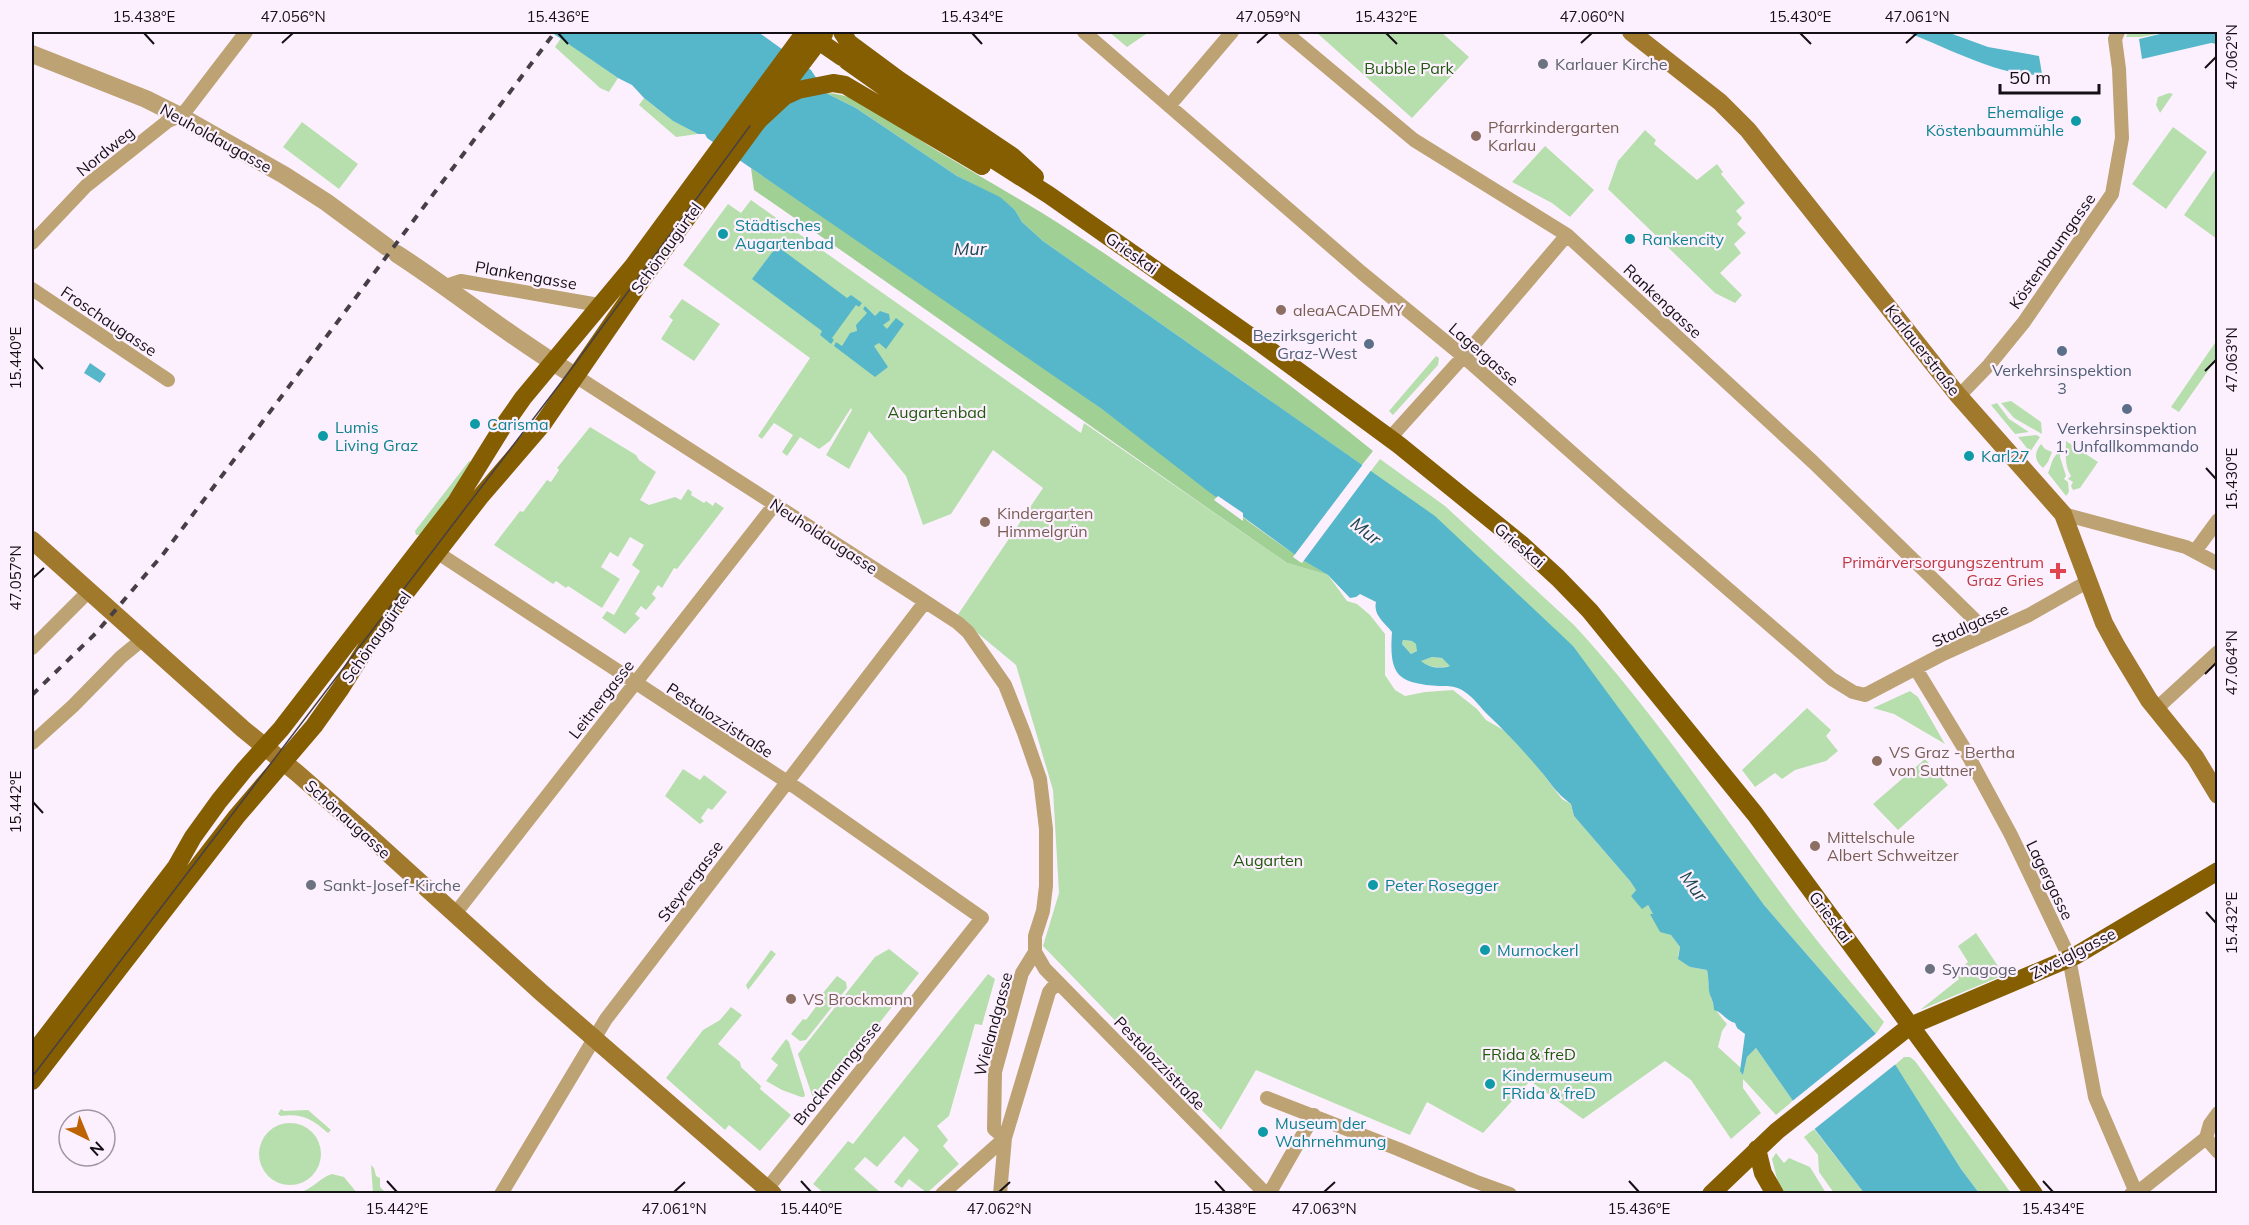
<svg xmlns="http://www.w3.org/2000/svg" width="2249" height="1225" viewBox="0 0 2249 1225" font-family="Mulish,sans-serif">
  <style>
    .green { fill: #b7dfad }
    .forest { fill: #a1d095 }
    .water { fill: #57b7ca; fill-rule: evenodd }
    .pier { fill: #fdf0fe }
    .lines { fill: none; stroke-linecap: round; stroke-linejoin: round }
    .minor { stroke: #bda274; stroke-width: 14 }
    .tertiary { stroke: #bda274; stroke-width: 18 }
    .secondary { stroke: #a1792c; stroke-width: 18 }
    .primary { stroke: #845e01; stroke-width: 18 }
    .tram { stroke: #463f46; stroke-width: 1.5 }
    .rail { stroke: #463f46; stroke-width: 4; stroke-dasharray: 8 8; stroke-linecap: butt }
    .primary-bridge { stroke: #845e01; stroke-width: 18 }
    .ticks { fill: none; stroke: #151015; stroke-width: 2 }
    .worship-dot { fill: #6b7280; stroke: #fdf0fe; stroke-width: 2 }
    .culture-dot { fill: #0f9aa8; stroke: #fdf0fe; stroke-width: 2 }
    .education-dot { fill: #8d6e63; stroke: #fdf0fe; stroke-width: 2 }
    .service-dot { fill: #5c6f8a; stroke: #fdf0fe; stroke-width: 2 }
    .health-dot { fill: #e0444e; stroke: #fdf0fe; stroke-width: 2 }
    .labels { text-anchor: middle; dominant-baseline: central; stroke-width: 4.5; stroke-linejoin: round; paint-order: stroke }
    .worship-label { font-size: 16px; fill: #5b616d; stroke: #fdf0fe; text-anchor: start }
    .park-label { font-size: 16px; fill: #1f5a0b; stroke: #fdf0fe }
    .culture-label { font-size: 16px; fill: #0d838f; stroke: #fdf0fe; text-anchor: start }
    .education-label { font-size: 16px; fill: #785e54; stroke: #fdf0fe; text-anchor: start }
    .street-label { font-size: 16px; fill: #151015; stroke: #fdf0fe }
    .service-label { font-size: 16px; fill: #4e5e75; stroke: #fdf0fe }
    .health-label { font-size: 16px; fill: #be3a42; stroke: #fdf0fe; text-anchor: end }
    .water-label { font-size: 18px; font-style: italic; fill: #1c4750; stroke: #fdf0fe }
    .neatline { fill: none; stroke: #151015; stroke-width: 2 }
    .ticks-label { font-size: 15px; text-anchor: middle; fill: #151015 }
  </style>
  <rect width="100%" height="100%" fill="#fdf0fe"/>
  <path class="green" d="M1109,32H1154L1152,33L1149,32L1127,47Z
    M1316,32H1441L1469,57L1412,118Z
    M2128,32H2168L2141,37H2126Z
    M561,38L618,78L609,92L600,88L555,47Z
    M2169,93L2173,94L2160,113L2156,105L2158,97Z
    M644,98L673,121L698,134L676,137L639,105Z
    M302,122L358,164L339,189L283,147Z
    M2173,127L2207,152L2166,209L2132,184Z
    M1645,130L1656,140L1654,144L1697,180L1717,164L1723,172L1721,174L1745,203L1736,211L1742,218L1737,224L1746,233L1734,244L1741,253L1720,273L1742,295L1735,303L1715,293L1608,189L1618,161Z
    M1545,146L1594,190L1570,217L1552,203L1512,182Z
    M2217,167L2218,239H2217L2184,215Z
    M751,200L1081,433L1084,423L1287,563L1328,575L1347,601L1357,604L1370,615L1385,634V675L1395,690L1405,696L1425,692L1453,690L1477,709L1486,720L1507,732L1540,770L1562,799L1571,804L1574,816L1630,881L1636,890L1631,896L1647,904L1665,932L1671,935L1680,947L1678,956L1690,967L1707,970C1709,978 1708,988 1710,994C1713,1007 1719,1015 1727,1024L1722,1031L1718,1047L1741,1068L1743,1075L1747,1057L1756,1048L1793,1101L1776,1115L1743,1079V1088L1761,1113L1731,1139L1691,1080L1665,1061L1583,1119L1530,1081L1483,1133L1427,1102L1410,1135L1256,1070L1221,1130L1043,946L1059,893L1053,790L1016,665L957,616L1043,488L993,450L951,514L923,525L906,476L869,431L849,469L826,455L852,410L851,408L830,441L819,449L800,437L787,456L782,452L793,435L774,423L762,439L758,436L810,358L683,265L728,204L741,213Z
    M682,299L720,324L694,361L661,339L673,320L669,317Z
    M2217,340V358L2179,412L2171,407Z
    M1436,356L1439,358L1438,365L1393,415L1389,411Z
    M2011,401L2041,422L2042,434L2014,418L2001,403Z
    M1997,403L2009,419L2029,432L2015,434L1991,405Z
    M590,427L636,455L639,460L656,472L640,500L649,505L675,497L681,500L688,489L692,492L691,495L704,503L706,501L713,506L715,502L724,508L677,569L674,568L662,588L658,585L652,594L656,598L646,610L641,606L635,614L640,618L625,634L602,618L607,611L614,615L640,571L632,565L644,545L630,537L618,557L610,552L601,567L620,579L602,608L568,586L566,588L556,581L553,584L494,545L520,511L523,512L547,480L551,482L559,470L557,468Z
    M2036,435L2040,437L2030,452L2018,437Z
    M2066,441L2098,462L2080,488L2073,490L2071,486L2073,482L2068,479L2071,476C2064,465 2066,453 2066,441Z
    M2041,444L2045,449L2052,452L2048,462L2043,468C2034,460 2034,453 2041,444Z
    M2061,448L2060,457L2066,476L2064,479L2068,482L2069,492L2066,496L2048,473L2053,459Z
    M1380,459L1445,506L1574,625C1658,716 1726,821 1801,920C1828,955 1856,988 1884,1022L1876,1034L1764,905L1370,472Z
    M469,461L473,463L425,529L419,535H416L415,531Z
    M1403,640L1412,641L1417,644V651L1411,654L1402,644Z
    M1432,657L1442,658L1451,666C1440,668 1429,668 1420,661Z
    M1910,691L1918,697L1945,744L1894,714L1873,708Z
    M1807,708L1831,730L1826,736L1838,751L1826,761L1795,770L1782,779L1775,773L1755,787L1742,770Z
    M1925,759L1948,785L1898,830L1873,804Z
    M683,769L700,780L704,775L727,792L712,810L708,808L701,818L704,821L700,824L665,796Z
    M1976,933L2004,975L1920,1010L1959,979L1957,975L1963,971L1961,968L1968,962L1958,946Z
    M889,949L919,973L815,1104L798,1054L875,957Z
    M771,950L776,954L748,990L746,985Z
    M988,974L995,979L982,1025L975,1024L949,1116L937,1126L948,1140L943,1146L959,1164L927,1193L909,1179L902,1188L894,1182L919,1150L904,1136L877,1167L865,1157L854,1169L881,1193H824L813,1184L848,1141L853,1144Z
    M837,976L846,982L847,988L806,1040L800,1041L791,1034L803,1019L806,1020L824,996L822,994Z
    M731,1007L742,1015L718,1044L740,1062L741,1067L761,1086L760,1089L791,1115L760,1151L729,1125L725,1130L666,1078L703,1030L720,1020Z
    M786,1039L789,1042L805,1095L804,1097H801L782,1090L766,1081L778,1065L771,1059Z
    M1904,1057H1910L1915,1061L2011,1193H1979L1961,1169L1895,1065Z
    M281,1109L284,1111L308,1110L331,1130L328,1133C312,1119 302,1113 281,1116L278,1114Z
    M259 1154a31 31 0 1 1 62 0a31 31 0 1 1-62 0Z
    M1814,1129L1864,1193H1834L1819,1172L1818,1155L1804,1137Z
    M1776,1153L1784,1163L1789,1158L1810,1167L1826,1193H1784L1778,1183L1772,1159Z
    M371,1165L374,1168L376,1176L380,1178V1187L386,1193H373Z
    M332,1174L344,1177L357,1193H298C312,1190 319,1178 332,1174Z"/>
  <path class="forest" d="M826,93C867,94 902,130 936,150C982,178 1028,203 1072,232C1176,300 1277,373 1373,451L1362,465L1043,241L1022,222L1015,210L1000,198L957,176L856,108Z
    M751,168C868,248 986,326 1101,408C1177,463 1247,527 1328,575L1287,563C1108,440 933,313 754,190Z"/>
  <path class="water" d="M551,32H758L811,70L826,93L856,108L957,176L1000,197L1015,210L1022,222L1043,241L1435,516L1573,646L1764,905L1876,1034L1961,1169L1979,1193H1864L1793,1101L1756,1048L1747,1057L1743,1075L1740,1071L1745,1034L1737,1028L1735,1023C1725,1020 1721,1011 1714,1010C1714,1004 1712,1000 1710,995C1708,990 1709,978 1707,970L1690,967L1678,959L1680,947L1671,935L1660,932L1650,914H1653L1648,905L1642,909L1631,896L1636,890L1630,881L1574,816L1571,804C1555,792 1551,783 1538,768C1522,749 1506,732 1488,715C1480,707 1474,698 1465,692C1457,686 1449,686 1439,686C1397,683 1389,675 1392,632C1384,622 1373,615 1376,602L1360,594L1356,597L1350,598L1328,575L1301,559L1209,492L1102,409L707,138L705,134H698L673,121L644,98L632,85L618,78ZM1403,640L1412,641L1416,644L1417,651L1411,654L1402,644ZM1432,657L1442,658L1450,666C1440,669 1429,668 1421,661Z
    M1906,32H1947L1988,47L2039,56L2042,74C2009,81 1939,44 1906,32Z
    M2168,32H2217V44L2211,43L2142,59L2139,39Z
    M777,246L847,298L851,295L862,303L859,307L856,305L832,338L834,340L831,344L820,335L822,331L752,279Z
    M865,306L875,316L880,311L889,314L890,320L883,325L887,329L896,318L904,324L886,349L879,343L874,346L888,367L875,377L834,346L836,342L842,346L850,333L857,331L856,325L867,313L863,309Z
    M90,363L106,374L100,383L84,373Z"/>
  <path class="pier" d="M1364,463L1372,469L1302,563L1300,562L1293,557Z
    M1218,496L1243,513V521L1214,500Z
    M1878,1032L1897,1063L1812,1131L1790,1103Z"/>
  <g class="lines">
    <path class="minor" d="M1084,32L1362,273L1463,356L1624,499L1832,679L1853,692L1865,695L1943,654L2029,615L2087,582
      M1285,32L1414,140L1567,235L1813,462L1973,618L1986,635
      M1169,106L1232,32
      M32,243L86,186L168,121L180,116L187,109L246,32
      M446,286L461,281L593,304L599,309
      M32,289L168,380
      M577,377L909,591L958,623L968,632L1005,685L1024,733L1040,779L1046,829V886L1043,911L1035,936V952L1045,969L1266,1194
      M1959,396L1989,365L2024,322L2112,194L2122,138L2119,69L2115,39L2118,32
      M1390,438L1471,348L1567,235
      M2063,514L2186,547L2218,564
      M2196,550L2218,520
      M438,553L798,789L982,918L763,1194
      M32,648L89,591
      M1916,669L1964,748L2011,835L2065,948L2069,958L2095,1097L2135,1190
      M2156,709L2218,652
      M32,743L73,706L121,657L143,639
      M454,915L775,504
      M1267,1098L1398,1149L1474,1181L1510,1194
      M1005,1138L994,1129L995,1072L1022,973L1035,952
      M2206,1138L2218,1152
      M501,1194L606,1019L925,602
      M942,1194L1005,1138
      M1000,1194L1005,1138L1049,992L1057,982
      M1269,1194L1314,1115
      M2131,1194L2143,1188L2206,1138L2210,1124L2218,1113"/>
    <path class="tertiary" d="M32,54L146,99L180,116L284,175L326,202L387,247
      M397,254C457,293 514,340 577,377"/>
    <path class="secondary" d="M1631,32L1720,102L1748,130L1957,394L2063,514L2104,623L2117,647L2149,700L2195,757L2218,795
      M32,540L243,729L297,773L369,836L542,993L773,1194"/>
    <path class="primary" d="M842,32L849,43L899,80L1012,156L1035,177
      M826,46L842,57
      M847,61L919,112L1049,195L1263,345L1399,445L1521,544L1558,578L1590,611L1755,814L2034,1194
      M32,1055L176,867L193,837L219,801L245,769L281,729L456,502L502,428L523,398L633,266L805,32
      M32,1081L237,816L314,726L341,688L382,623L480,497L542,425L646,274L758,121L785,96L798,90L833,83L845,85L982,166
      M1757,1149L1763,1173L1775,1194
      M1711,1194L1777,1131L1910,1026L2075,956L2218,871"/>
    <path class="tram" d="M32,1077L569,372L819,32"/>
    <path class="rail" d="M32,695L96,633L164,553L555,32"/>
    <path class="primary-bridge" d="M758,121L824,34"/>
  </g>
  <path class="ticks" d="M144,33L154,44M558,33L568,44M972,33L982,44M1386,33L1397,44M1800,33L1811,44M282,43L293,33M1257,43L1268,33M1581,43L1592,33M1906,43L1917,33M2205,68L2216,57M33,358L43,369M2205,371L2216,360M2206,468L2216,479M33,578L44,568M2205,674L2216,663M33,802L43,813M2206,912L2216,923M387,1181L397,1192M801,1181L811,1192M1215,1181L1225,1192M1629,1181L1639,1192M2043,1181L2053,1192M674,1192L685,1182M999,1192L1010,1182M1324,1192L1335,1182"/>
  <g class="worship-dot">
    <circle cx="1543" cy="64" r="6"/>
    <circle cx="311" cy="885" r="6"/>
    <circle cx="1930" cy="969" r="6"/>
  </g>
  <g class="culture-dot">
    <circle cx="2076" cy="121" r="6"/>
    <circle cx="723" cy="234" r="6"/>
    <circle cx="1630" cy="239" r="6"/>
    <circle cx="475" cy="424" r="6"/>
    <circle cx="323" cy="436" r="6"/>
    <circle cx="1969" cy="456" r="6"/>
    <circle cx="1373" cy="885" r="6"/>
    <circle cx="1485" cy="950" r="6"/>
    <circle cx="1490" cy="1084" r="6"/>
    <circle cx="1263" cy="1132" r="6"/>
  </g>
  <g class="education-dot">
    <circle cx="1476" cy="136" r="6"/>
    <circle cx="1281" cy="310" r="6"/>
    <circle cx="985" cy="522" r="6"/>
    <circle cx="1877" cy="761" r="6"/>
    <circle cx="1815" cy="846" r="6"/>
    <circle cx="791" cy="999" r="6"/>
  </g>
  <g class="service-dot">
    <circle cx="1369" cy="344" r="6"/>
    <circle cx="2062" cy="351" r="6"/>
    <circle cx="2127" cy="409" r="6"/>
  </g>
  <path class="health-dot" d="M2055 562h6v6h6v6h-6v6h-6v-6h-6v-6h6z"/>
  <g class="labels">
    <g class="worship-label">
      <text x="1555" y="64">Karlauer Kirche</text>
      <text x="323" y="885">Sankt-Josef-Kirche</text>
      <text x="1942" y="969">Synagoge</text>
    </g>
    <g class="park-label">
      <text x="1409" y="68">Bubble Park</text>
      <text x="937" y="412">Augartenbad</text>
      <text x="1268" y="860">Augarten</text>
      <text x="1529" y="1054">FRida &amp; freD</text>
    </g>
    <g class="culture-label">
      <text x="2064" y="112" text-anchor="end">Ehemalige<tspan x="2064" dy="18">Köstenbaummühle</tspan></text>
      <text x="735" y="225">Städtisches<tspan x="735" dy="18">Augartenbad</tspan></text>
      <text x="1642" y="239">Rankencity</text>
      <text x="487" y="424">Carisma</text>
      <text x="335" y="427">Lumis<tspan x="335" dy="18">Living Graz</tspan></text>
      <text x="1981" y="456">Karl27</text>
      <text x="1385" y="885">Peter Rosegger</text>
      <text x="1497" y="950">Murnockerl</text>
      <text x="1502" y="1075">Kindermuseum<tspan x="1502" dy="18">FRida &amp; freD</tspan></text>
      <text x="1275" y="1123">Museum der<tspan x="1275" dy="18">Wahrnehmung</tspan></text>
    </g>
    <g class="education-label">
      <text x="1488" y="127">Pfarrkindergarten<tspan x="1488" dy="18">Karlau</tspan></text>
      <text x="1293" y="310">aleaACADEMY</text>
      <text x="997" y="513">Kindergarten<tspan x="997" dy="18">Himmelgrün</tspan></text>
      <text x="1889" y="752">VS Graz - Bertha<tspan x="1889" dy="18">von Suttner</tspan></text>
      <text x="1827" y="837">Mittelschule<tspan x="1827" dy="18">Albert Schweitzer</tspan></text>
      <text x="803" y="999">VS Brockmann</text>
    </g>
    <g class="street-label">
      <text transform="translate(216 138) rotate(29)">Neuholdaugasse</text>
      <text transform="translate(105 151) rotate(-39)">Nordweg</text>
      <text transform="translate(666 248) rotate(-54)">Schönaugürtel</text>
      <text transform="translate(2052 251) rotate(-55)">Köstenbaumgasse</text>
      <text transform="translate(1132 253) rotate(35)">Grieskai</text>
      <text transform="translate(526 275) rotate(10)">Plankengasse</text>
      <text transform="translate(1663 301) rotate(43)">Rankengasse</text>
      <text transform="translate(109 321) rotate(34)">Froschaugasse</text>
      <text transform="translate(1923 350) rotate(52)">Karlauerstraße</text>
      <text transform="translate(1484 354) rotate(41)">Lagergasse</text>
      <text transform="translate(824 536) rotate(33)">Neuholdaugasse</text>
      <text transform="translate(1520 545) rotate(40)">Grieskai</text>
      <text transform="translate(1970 625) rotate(-25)">Stadlgasse</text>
      <text transform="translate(376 637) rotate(-55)">Schönaugürtel</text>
      <text transform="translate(601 699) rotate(-52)">Leitnergasse</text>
      <text transform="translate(720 720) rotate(33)">Pestalozzistraße</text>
      <text transform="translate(348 819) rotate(42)">Schönaugasse</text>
      <text transform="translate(2050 880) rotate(64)">Lagergasse</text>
      <text transform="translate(690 881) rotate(-53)">Steyrergasse</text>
      <text transform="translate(1831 917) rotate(53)">Grieskai</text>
      <text transform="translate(2073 953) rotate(-27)">Zweiglgasse</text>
      <text transform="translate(993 1024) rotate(-75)">Wielandgasse</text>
      <text transform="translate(1160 1063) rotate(46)">Pestalozzistraße</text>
      <text transform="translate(837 1073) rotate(-51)">Brockmanngasse</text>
    </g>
    <g class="service-label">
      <text x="1357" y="335" text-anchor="end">Bezirksgericht<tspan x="1357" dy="18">Graz-West</tspan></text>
      <text x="2062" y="370">Verkehrsinspektion<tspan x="2062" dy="18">3</tspan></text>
      <text x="2127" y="428">Verkehrsinspektion<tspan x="2127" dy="18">1, Unfallkommando</tspan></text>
    </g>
    <g class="health-label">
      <text x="2044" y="562">Primärversorgungszentrum<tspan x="2044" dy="18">Graz Gries</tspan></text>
    </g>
    <g class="water-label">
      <text x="970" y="248">Mur</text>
      <text transform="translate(1366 531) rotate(39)">Mur</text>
      <text transform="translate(1694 886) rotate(54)">Mur</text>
    </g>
  </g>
  <rect width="2249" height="1225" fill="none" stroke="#fdf0fe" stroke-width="66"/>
  <g transform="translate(87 1138) rotate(137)"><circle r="28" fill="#fdf0fe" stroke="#a096a1" stroke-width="1.5"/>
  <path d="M0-4.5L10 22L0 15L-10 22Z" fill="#bd6303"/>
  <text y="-9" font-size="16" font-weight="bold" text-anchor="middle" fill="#151015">N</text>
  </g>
  <path d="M2000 84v9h99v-9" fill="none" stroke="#151015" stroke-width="3"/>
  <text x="2009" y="84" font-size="18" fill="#151015" stroke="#fdf0fe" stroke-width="4.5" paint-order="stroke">50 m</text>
  <rect x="33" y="33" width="2183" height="1159" class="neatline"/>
  <g class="ticks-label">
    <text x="144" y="22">15.438°E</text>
    <text x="293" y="22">47.056°N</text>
    <text x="558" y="22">15.436°E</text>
    <text x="972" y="22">15.434°E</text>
    <text x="1268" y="22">47.059°N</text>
    <text x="1386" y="22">15.432°E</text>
    <text x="1592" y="22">47.060°N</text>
    <text x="1800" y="22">15.430°E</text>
    <text x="1917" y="22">47.061°N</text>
    <text transform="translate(2232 57) rotate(-90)" y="5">47.062°N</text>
    <text transform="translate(16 358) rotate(-90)" y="5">15.440°E</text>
    <text transform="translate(2232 360) rotate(-90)" y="5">47.063°N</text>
    <text transform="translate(2232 479) rotate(-90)" y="5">15.430°E</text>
    <text transform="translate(16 578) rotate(-90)" y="5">47.057°N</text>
    <text transform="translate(2232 663) rotate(-90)" y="5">47.064°N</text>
    <text transform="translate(16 802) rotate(-90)" y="5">15.442°E</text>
    <text transform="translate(2232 923) rotate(-90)" y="5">15.432°E</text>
    <text x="397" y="1214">15.442°E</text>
    <text x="674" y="1214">47.061°N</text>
    <text x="811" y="1214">15.440°E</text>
    <text x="999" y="1214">47.062°N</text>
    <text x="1225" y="1214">15.438°E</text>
    <text x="1324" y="1214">47.063°N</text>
    <text x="1639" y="1214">15.436°E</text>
    <text x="2053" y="1214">15.434°E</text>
  </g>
</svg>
